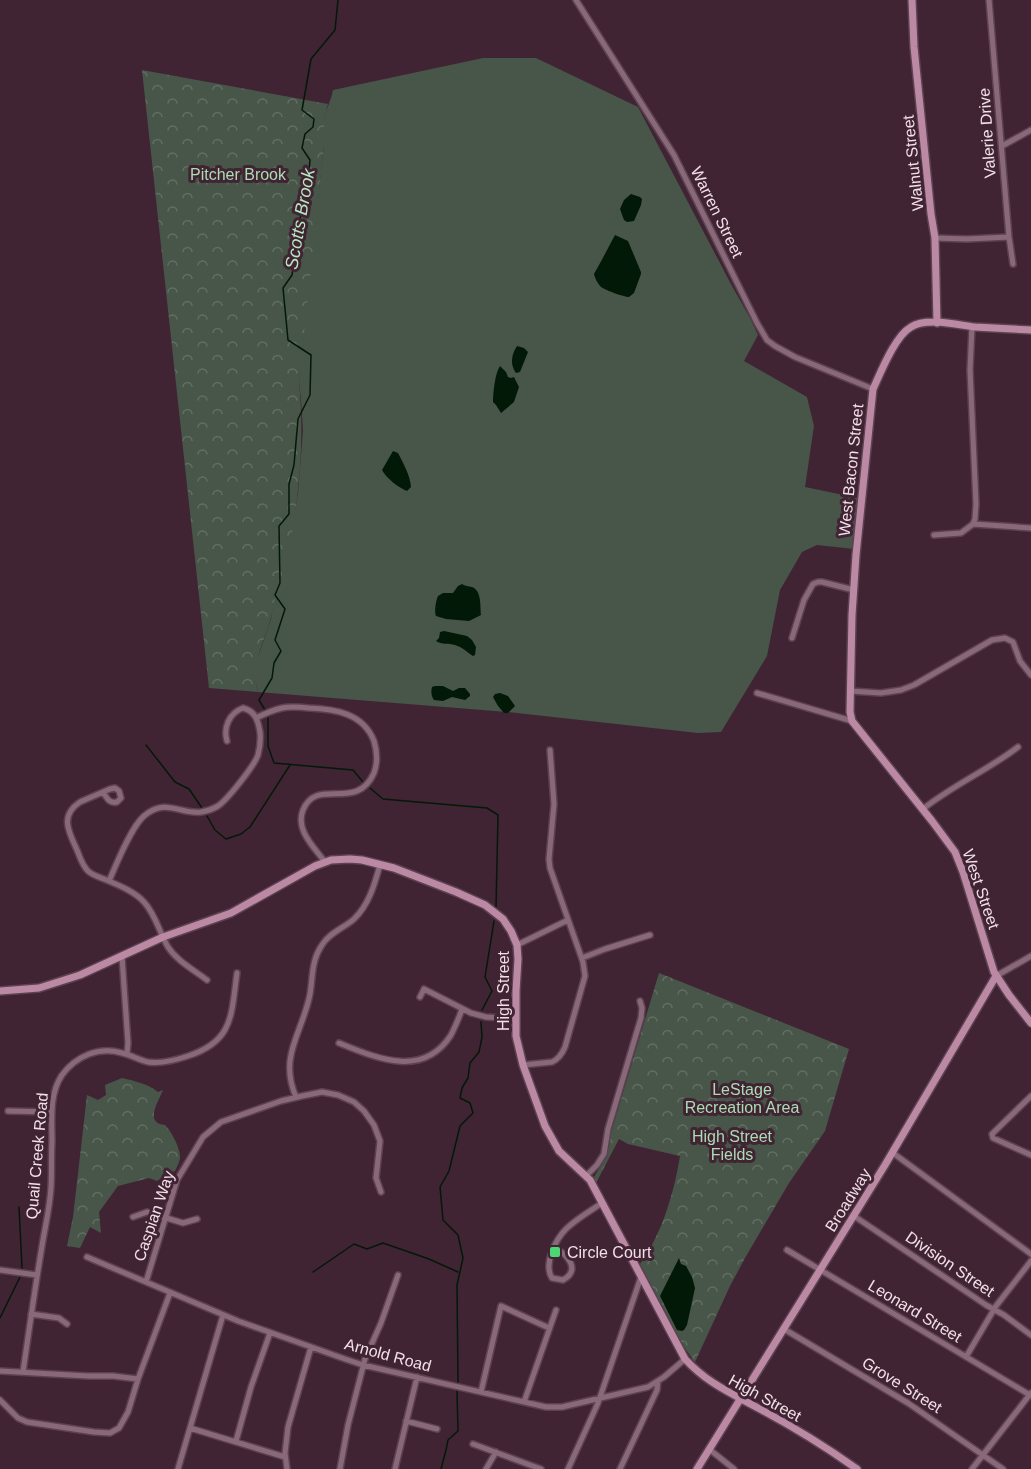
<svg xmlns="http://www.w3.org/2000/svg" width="1031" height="1469" viewBox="0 0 1031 1469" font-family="Helvetica,sans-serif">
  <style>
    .grass { fill: #475649 }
    .forest { fill: url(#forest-crowns) }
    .water { fill: #031908 }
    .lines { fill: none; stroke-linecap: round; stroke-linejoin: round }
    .stream { stroke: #031908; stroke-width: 1.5 }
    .street-casing { stroke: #5c4250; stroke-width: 8 }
    .secondary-casing { stroke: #5c4250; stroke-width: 10 }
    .street { stroke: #896979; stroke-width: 5 }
    .secondary { stroke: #bc89a4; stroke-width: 7 }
    .poi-dot { fill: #4dd676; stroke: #402433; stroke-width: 2 }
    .labels { text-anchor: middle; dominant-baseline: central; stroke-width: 6; stroke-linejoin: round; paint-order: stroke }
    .street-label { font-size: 16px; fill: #f2dfe8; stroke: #402433 }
    .park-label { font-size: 16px; fill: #abdcb3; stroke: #402433 }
    .poi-label { font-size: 16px; fill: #f2dfe8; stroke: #402433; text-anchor: start }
    .water-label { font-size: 18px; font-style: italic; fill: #b6e8bf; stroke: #402433 }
  </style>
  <defs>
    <pattern id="forest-crowns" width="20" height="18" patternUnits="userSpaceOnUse" patternTransform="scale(1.5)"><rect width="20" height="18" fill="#475649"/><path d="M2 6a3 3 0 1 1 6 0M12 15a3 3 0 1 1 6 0" fill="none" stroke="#626e63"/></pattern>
  </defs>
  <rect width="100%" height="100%" fill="#402433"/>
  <path class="grass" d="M483,58H536L638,107L732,286L750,318L758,335L744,361L807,397L814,426L805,487L858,498L854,549L817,545L802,552L780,590L767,656L721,732L698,733L507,712L258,692L255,680V666L271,619L274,598L286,560L298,493L303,430L301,400L299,381L301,349L324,145C324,137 323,128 324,119C326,109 331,101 333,90Z"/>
  <path class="forest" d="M142,70L328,104L324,119V145L299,381C305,441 299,501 287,559C284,571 279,582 276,594C273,603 273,612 270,621C263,645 250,667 258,692L209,688Z
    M659,973L849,1049L825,1131L789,1183L745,1258L730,1286L695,1362L681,1343L640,1264C662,1234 674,1193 680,1156L628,1144L619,1139L596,1183L594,1177L607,1156L610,1136Z
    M122,1078C135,1081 148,1084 158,1092L163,1090C158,1102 144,1123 165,1125C171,1131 180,1147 180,1157C180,1161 177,1167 175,1171L167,1174L157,1181L149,1178L118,1186L99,1212L101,1233L90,1227L80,1248L67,1246L73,1217L87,1095L98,1100L106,1095L105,1085Z"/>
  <path class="water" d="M631,194L640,197L642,199L641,205L634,221L627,222L624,220L620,209L624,200Z
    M615,235L628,241L641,272V274L634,293L629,297C624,297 605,290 601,287C597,283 595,278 594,274C602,260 608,248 615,235Z
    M517,346L524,348L528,352L520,372L516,373C510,365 511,355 517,346Z
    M500,366L506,372L508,377L511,378L514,377L519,387L514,402L501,413L496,405L493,402C493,393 495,373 500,366Z
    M393,451L398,453C403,463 410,475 411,487L407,491C399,488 386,478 382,470Z
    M462,584C465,586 468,586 472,587C482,591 480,606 481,615L469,621L446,619L436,616C434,612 436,600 438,596L443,593H453L458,586Z
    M444,631L467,636L472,640L476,647L475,655L473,656C467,652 462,647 455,645C448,643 442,645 436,641L439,638L440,632Z
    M435,686H443L453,691L459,688H465L470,694V696L465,700L452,697L443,701L434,700C431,696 431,691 432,687Z
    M500,693L508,696L515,706L508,713H504L498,706L493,697L495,694Z
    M679,1258L681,1264L686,1266L692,1277L695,1288L687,1325L684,1330L682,1331L677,1330L660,1296Z"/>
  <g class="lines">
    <path class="stream" d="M265,710L259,700L272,678L274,663L281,651L275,640L285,609L275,595L280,583L279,526L289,514V484L294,465L298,419L310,395L311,355L288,340L283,288L292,275L300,219L308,181L310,160L302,148L305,134L313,127L314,119L302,110L311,59L335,30L338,0
      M268,718V746L274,763L353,770L363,782
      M146,745L175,782L189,789L202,808
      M370,788L383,799L487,808L498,815L496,907
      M207,816L215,830L226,839L241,834L250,827L290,765
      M482,1010L492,991L485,977L494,921
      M19,1207L22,1268
      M313,1272L354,1244L367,1249L383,1243L429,1259L458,1272
      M0,1318L20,1277
      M458,1383L457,1285L463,1258L458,1235L443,1220L440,1187L449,1171L460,1126L473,1113L470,1103L460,1098L462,1088L468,1078L470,1063L479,1052L482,1037L481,1022
      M441,1469L446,1450L448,1440L458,1431L457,1391"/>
    <defs>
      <path id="street" d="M576,0L674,155L757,323L767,340L775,346L795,357L873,389
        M989,0L1009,237L1013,264
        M1002,146L1031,130
        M935,238L967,239L1009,237
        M972,327L970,370L976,504L975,519L973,524
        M973,524L1031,528
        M934,535L961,533L973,524
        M792,638L804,600L813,584L818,582H822L854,590
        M850,691L881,693L901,690L914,685L992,640L1005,638L1013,642L1020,661L1031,675
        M757,693L852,721
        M256,718C264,714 273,710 282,708C291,706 300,707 309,708C335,709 363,713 374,741C377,751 378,762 374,773C356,813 317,776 303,810C295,830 314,847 325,862
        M103,792C107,798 109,804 117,802L121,798L119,791L115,788L110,789L80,802C59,816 69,832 77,850C80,857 82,865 88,871C92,875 99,877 104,879C118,885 134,891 144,902C156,915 159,932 168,947C177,961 194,970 207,980
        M923,809C953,785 988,770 1018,747
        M109,881C116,865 131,827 144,816C166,797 180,815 201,812C207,811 213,809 218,806C228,799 254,766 258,755C260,747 261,740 260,732C258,720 255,711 243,708C229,713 223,728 227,741
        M517,945L568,920
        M122,957L128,1043L127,1054
        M582,958L605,949L650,935
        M996,976L1031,956
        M420,997L424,989L471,1013L486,1017L516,1019
        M339,1043C376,1058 423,1079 451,1035C455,1027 459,1018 462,1009
        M523,1065L552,1062C559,1059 562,1054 565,1047L585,976L583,962L550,868L549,859L554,804L550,750
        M1031,1096L992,1134L993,1138L1031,1155
        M296,1097C278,1056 303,1032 310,994C313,977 311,961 322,945C329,933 344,928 354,919C369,905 375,883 380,865
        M8,1111L52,1112
        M893,1153L1031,1254
        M586,1176L597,1165L604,1154L608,1129L641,1018L642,1008L640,1001
        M854,1216L986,1305L1004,1315L1031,1335
        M133,1217L147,1212L183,1223L197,1219
        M555,1248C568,1255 581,1270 563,1280L552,1278C543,1264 556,1239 566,1229C576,1219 590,1211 602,1203
        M787,1250L1030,1395
        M87,1257L238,1321L345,1359L363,1365L546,1407H562L648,1387L664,1377L685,1359
        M0,1270L37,1275
        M146,1282L177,1180L203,1137L221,1122L281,1101L302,1096L322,1092L338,1095L354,1102L364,1111L374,1125L380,1141L376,1178L381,1192
        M31,1314L59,1318L67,1324
        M784,1329L908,1403L1003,1469
        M966,1357L996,1306L1031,1261
        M0,1371L88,1376H113L138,1379
        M23,1372C29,1330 35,1288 42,1246C45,1227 50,1207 51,1187C52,1172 51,1157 52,1142C52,1120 49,1094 62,1075C76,1056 99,1046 122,1053C131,1055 139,1060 148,1062C161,1064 176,1060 188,1056C234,1041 231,1015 237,973
        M481,1392L501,1306L549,1328
        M0,1400L18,1418L27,1422L94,1432L110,1433L119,1428L128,1412L138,1379L170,1293
        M524,1402L556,1310
        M406,1421L437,1429
        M190,1428L285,1457
        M236,1441L251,1387L270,1333
        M473,1444L541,1469
        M709,1449L734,1469
        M178,1469L223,1315
        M287,1469L285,1453L288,1427L311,1347
        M340,1469L348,1425L365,1359L381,1323L398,1275
        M395,1469L417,1377
        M486,1469L496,1452
        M568,1469L598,1403L641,1277
        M620,1469L657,1390L658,1381
        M972,1469L1031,1393"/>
      <path id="secondary" d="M912,0L914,47L931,214L935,238L937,323
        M1031,330C1012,329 994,328 975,327C958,325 927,317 911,327C895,336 881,372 873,389L856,555L852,615L850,712L852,721L932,821L955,852L963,872L994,972L1009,995L1031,1023
        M0,991L39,988L80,975L163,937L231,913L315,866L331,860L350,859L362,860L394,868L456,892L485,905L503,919L511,931L517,945L518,959L516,991V1036L523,1065L545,1126L559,1151L590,1180L685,1359C707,1383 731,1393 758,1408C792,1426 826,1447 857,1469
        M697,1469L885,1165L996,976"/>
    </defs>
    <use href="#street" class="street-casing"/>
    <use href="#secondary" class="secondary-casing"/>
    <use href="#street" class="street"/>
    <use href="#secondary" class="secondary"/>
  </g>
  <rect class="poi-dot" x="549" y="1246" width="12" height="12" rx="3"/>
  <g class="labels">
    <g class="street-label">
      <text transform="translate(987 133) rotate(-94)">Valerie Drive</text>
      <text transform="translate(913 163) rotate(-96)">Walnut Street</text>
      <text transform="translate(717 212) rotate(64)">Warren Street</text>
      <text transform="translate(851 470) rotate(-84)">West Bacon Street</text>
      <text transform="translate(981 889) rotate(71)">West Street</text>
      <text transform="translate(503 991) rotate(-90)">High Street</text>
      <text transform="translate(37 1156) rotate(-85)">Quail Creek Road</text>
      <text transform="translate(848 1200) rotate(-58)">Broadway</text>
      <text transform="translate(154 1216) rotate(-71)">Caspian Way</text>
      <text transform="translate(950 1264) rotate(34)">Division Street</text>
      <text transform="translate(915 1311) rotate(31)">Leonard Street</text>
      <text transform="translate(388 1355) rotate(15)">Arnold Road</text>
      <text transform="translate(902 1385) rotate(32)">Grove Street</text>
      <text transform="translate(765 1398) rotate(29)">High Street</text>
    </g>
    <g class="park-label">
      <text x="238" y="174">Pitcher Brook</text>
      <text x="742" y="1089">LeStage<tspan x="742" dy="18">Recreation Area</tspan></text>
      <text x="732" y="1136">High Street<tspan x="732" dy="18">Fields</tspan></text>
    </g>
    <g class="poi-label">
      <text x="567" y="1252">Circle Court</text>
    </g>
    <g class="water-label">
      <text transform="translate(300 219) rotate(-80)">Scotts Brook</text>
    </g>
  </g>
</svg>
